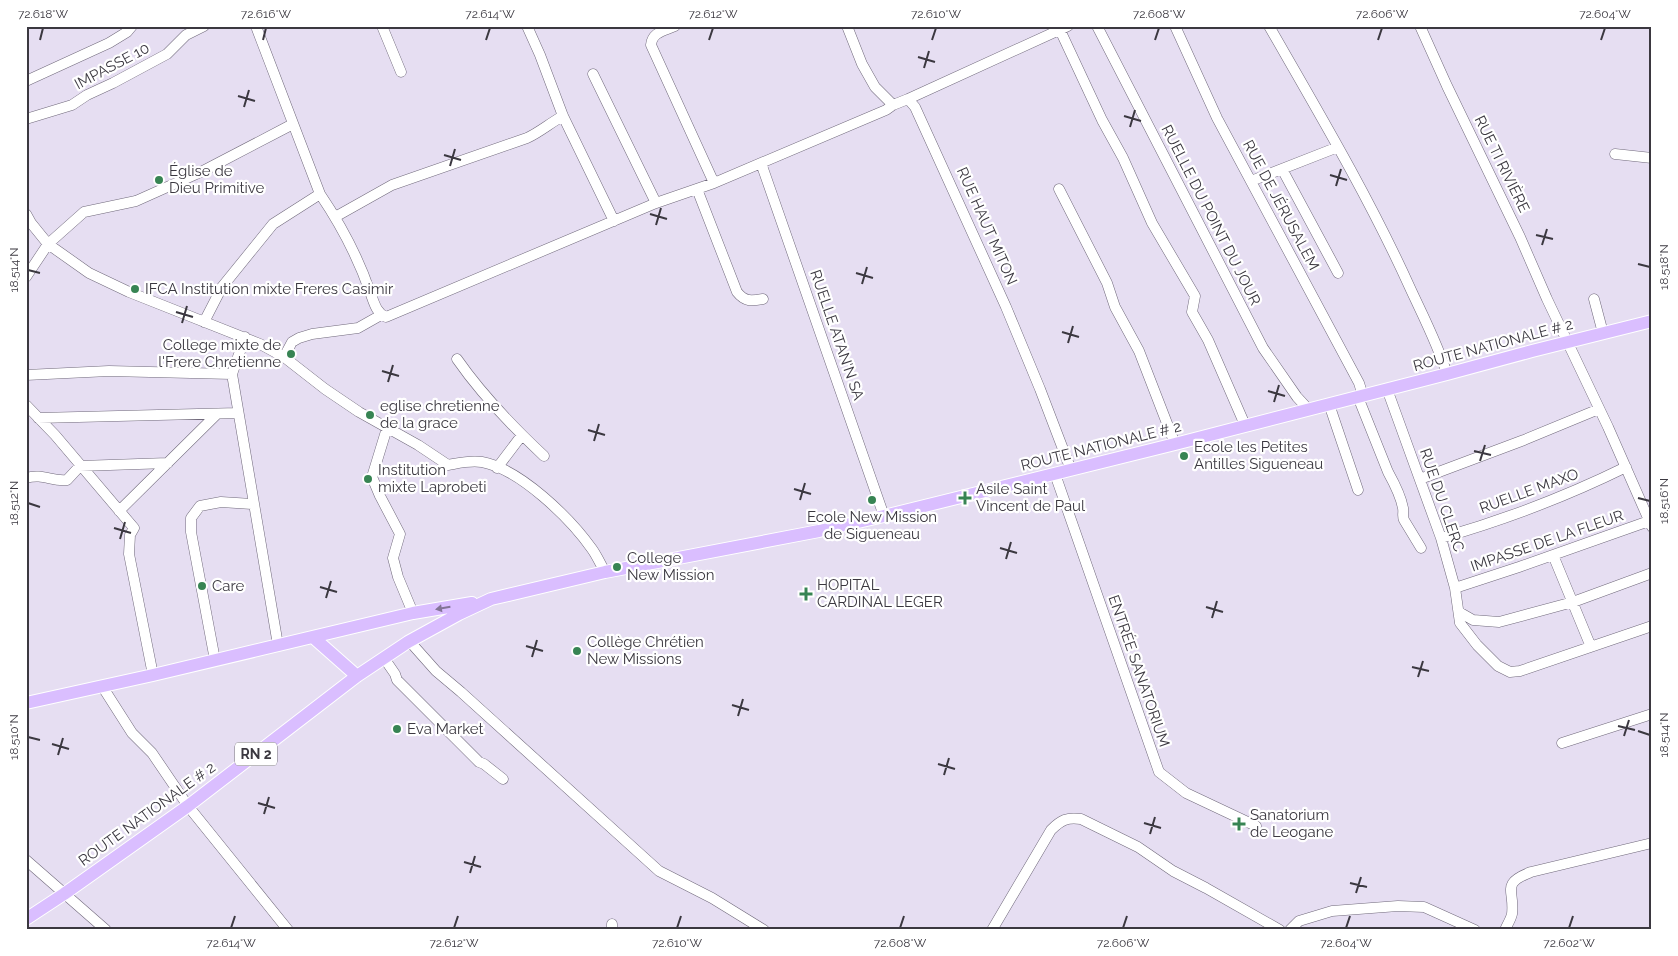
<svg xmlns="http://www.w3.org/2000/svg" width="1678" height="956" viewBox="0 0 1678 956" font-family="Raleway,sans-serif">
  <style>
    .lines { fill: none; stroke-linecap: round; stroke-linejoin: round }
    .minor-casing { stroke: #70697b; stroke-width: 11 }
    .major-casing { stroke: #fff; stroke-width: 14 }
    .minor { stroke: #fff; stroke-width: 10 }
    .major { stroke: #dabeff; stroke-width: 12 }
    .oneway { fill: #837496 }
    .ticks { fill: none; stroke: #3b3840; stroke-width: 2 }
    .poi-dot { fill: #378453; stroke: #fff; stroke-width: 2 }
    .labels { text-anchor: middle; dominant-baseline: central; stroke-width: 4.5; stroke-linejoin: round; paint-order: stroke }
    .shield { fill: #fff; stroke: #767479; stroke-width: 1 }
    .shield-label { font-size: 14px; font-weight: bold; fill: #3b3840 }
    .street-label { font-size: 15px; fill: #3b3840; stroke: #fff }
    .poi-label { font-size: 15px; fill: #3b3840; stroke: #fff; text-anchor: start }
    .neatline { fill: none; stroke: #3b3840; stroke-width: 2 }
    .ticks-label { font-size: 12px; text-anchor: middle; fill: #3b3840 }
  </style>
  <rect width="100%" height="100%" fill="#e6def2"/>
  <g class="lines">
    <defs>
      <path id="minor" d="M382,26L401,72
        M527,26L540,55L563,116L614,221
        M675,26C664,31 652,32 651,45L714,183
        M847,26L862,64L875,87L893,105L908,99L915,107L1006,307L1040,389L1071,470
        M1097,26L1263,348L1297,397L1309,410
        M1175,26L1217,118L1344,355L1359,383L1363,396
        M1269,26C1319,113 1370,199 1411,290C1424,318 1438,345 1447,374
        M1420,26L1447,86L1520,237L1547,299L1608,427L1652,527
        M1060,30L1102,120L1123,158L1152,223L1195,296L1192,312L1208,340L1245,425
        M593,74L656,203
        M26,81L109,43L127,32L132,26
        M908,99L1068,26
        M26,119L72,105L87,95L113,83L167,54L186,35L204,26
        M1615,154L1652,158
        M761,163L884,516
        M1282,169L1338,273
        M1251,181L1338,147
        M697,189L737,292C745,302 751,301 763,299
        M1059,189L1107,283L1115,307L1139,351L1175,444
        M320,194C341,225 358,257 370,292C374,302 376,313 386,317L656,203L714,183L886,110L893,105
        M26,214L31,223L48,244L89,273L129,292L260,344L284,357L325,389L359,412L418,445L448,465C459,463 470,460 482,462C520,469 570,518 592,549C597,556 601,565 605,572
        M335,217L392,185L527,138C540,132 550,123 563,116
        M26,277L48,244L84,212L136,201L203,171L293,124
        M1594,299L1603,333
        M204,322L222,287L273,224L320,194L257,29L258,26
        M245,337L232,374L278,645
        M284,357L292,342L299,338L312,334L358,328L381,315
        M457,359C482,395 512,426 544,456
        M26,375L109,371L232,374
        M1387,389L1441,538L1455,588L1460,623L1477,645L1498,666L1510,672L1520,671L1652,626
        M1358,397L1388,472C1393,481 1401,497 1403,508C1404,513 1402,515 1404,520L1421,548
        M1329,404L1358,490
        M26,405L55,435L134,528L130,535L129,554L153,675
        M38,418L238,413
        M387,428L372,477L380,496L400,534L393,558L398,577L413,613
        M497,468L522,435
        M1055,474L1159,772L1186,793L1256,826
        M26,478C43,473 52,482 67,480L80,466L168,463
        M1420,479L1524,440L1599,409
        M119,511L217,414
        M1441,538C1504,520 1567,496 1626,467
        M1553,555L1591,647
        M1455,588L1519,567L1649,521
        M1459,612L1473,620L1499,622L1573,602L1652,573
        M408,642L412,644L436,671L461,692L659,871L712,898L764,930
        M384,658L395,674L397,680L479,762L484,764L503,779
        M215,660L191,532V518L200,506L221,502L252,504
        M102,686L132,733L152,753L188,806L288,930
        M1562,743L1652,714
        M26,860L106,930
        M612,930V924
        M992,930L1051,830C1061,820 1067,817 1081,819L1138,847L1173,871L1206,888L1280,930
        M1290,930L1299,921L1332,911L1398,906L1424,907L1475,930
        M1505,930C1507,925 1511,919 1512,914C1515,890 1500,884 1531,872L1652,843"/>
      <path id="major" d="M314,638L357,676
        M26,703L153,675L413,613L472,603
        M26,919L64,894L188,806L357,676L408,642L459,614L491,599L605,572L819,531L884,516L1175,444L1447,374L1532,351L1652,321"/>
    </defs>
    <use href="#minor" class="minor-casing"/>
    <use href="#major" class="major-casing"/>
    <use href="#minor" class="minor"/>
    <use href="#major" class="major"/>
  </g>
  <defs><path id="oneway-solid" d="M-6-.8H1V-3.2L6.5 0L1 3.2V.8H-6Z" transform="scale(1.25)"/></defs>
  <use class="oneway" href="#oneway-solid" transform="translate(443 608) rotate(170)"/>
  <path class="ticks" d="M40,40L43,28M263,40L266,28M486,40L490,28M709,40L713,28M932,40L936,28M1155,40L1159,28M1378,40L1382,28M1601,40L1605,28M918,57L935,62M924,68L929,51M238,96L255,101M244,107L249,90M1124,116L1141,121M1130,127L1135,110M444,155L461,160M450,166L455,149M1330,175L1347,180M1336,186L1341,169M650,214L667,219M656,225L661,208M1536,235L1553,239M1542,245L1547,229M1638,264L1650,267M28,270L40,273M856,273L873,278M862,284L867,267M176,312L193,317M182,323L187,306M1062,332L1079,337M1068,343L1073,326M382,371L399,376M388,382L393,365M1268,391L1285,396M1274,402L1279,385M588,430L605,435M594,441L599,424M1474,451L1491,455M1480,461L1485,445M794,489L811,494M1638,498L1650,501M800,500L805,483M28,503L40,507M114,528L131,533M120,539L125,522M1000,548L1017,553M1006,559L1011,542M320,587L337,592M326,598L331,581M1206,607L1223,612M1212,618L1217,601M526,646L543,651M532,657L537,640M1412,667L1429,671M1418,677L1423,661M732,705L749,710M738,716L743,699M1618,726L1635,730M1638,731L1650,735M1624,736L1629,720M28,737L40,740M52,744L69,749M58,755L63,738M938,764L955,769M944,775L949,758M258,803L275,808M264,814L269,797M1144,823L1161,828M1150,834L1155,817M464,862L481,867M470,873L475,856M1350,883L1367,887M1356,893L1361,877M231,928L235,916M454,928L458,916M677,928L681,916M900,928L904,916M1123,928L1127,916M1346,928L1350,916M1569,928L1573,916"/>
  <g class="poi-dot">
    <circle cx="159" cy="180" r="5"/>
    <circle cx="135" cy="289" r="5"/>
    <circle cx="291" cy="354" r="5"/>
    <circle cx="370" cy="415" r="5"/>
    <circle cx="1184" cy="456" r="5"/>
    <circle cx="368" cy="479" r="5"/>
    <path d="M962.5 490.5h5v5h5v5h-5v5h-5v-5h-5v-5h5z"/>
    <circle cx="872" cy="500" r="5"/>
    <circle cx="617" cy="567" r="5"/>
    <circle cx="202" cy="586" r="5"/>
    <path d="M803.5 586.5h5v5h5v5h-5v5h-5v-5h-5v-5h5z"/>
    <circle cx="577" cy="651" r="5"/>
    <circle cx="397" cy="729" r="5"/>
    <path d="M1236.5 816.5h5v5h5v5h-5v5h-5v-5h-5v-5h5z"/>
  </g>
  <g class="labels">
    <rect class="shield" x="235" y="742.5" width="42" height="23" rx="4"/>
    <g class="shield-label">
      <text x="256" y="754">RN 2</text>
    </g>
    <g class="street-label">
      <text transform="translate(112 66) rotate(-28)">IMPASSE 10</text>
      <text transform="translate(1502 164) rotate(64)">RUE TI RIVIÈRE</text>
      <text transform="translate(1281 205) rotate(62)">RUE DE JÉRUSALEM</text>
      <text transform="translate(1211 215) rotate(63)">RUELLE DU POINT DU JOUR</text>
      <text transform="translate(987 226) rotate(66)">RUE HAUT MITON</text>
      <text transform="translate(837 335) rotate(71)">RUELLE ATAN'N SA</text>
      <text transform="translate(1493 345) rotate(-15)">ROUTE NATIONALE # 2</text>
      <text transform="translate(1101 446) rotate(-14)">ROUTE NATIONALE # 2</text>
      <text transform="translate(1529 491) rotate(-20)">RUELLE MAXO</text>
      <text transform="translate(1442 500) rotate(71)">RUE DU CLERC</text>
      <text transform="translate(1547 541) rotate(-19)">IMPASSE DE LA FLEUR</text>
      <text transform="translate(1139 671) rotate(71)">ENTRÉE SANATORIUM</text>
      <text transform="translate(147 814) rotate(-36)">ROUTE NATIONALE # 2</text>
    </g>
    <g class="poi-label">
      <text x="169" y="171">Église de<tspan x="169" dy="17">Dieu Primitive</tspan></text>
      <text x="145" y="289">IFCA Institution mixte Freres Casimir</text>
      <text x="281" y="345" text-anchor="end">College mixte de<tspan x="281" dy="17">l'Frere Chretienne</tspan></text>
      <text x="380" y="406">eglise chretienne<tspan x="380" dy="17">de la grace</tspan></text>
      <text x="1194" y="447">Ecole les Petites<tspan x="1194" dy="17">Antilles Sigueneau</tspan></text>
      <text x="378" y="470">Institution<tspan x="378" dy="17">mixte Laprobeti</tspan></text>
      <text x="976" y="489">Asile Saint<tspan x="976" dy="17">Vincent de Paul</tspan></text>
      <text x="872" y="517" text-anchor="middle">Ecole New Mission<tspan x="872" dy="17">de Sigueneau</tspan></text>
      <text x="627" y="558">College<tspan x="627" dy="17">New Mission</tspan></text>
      <text x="817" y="585">HOPITAL<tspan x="817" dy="17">CARDINAL LEGER</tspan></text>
      <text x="212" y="586">Care</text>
      <text x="587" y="642">Collège Chrétien<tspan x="587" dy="17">New Missions</tspan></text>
      <text x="407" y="729">Eva Market</text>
      <text x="1250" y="815">Sanatorium<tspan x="1250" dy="17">de Leogane</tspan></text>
    </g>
  </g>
  <rect width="1678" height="956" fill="none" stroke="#ffffff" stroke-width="55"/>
  <rect x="28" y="28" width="1622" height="900" class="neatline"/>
  <g class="ticks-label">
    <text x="43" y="18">72.618°W</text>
    <text x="266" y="18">72.616°W</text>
    <text x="490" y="18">72.614°W</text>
    <text x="713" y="18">72.612°W</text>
    <text x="936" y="18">72.610°W</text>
    <text x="1159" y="18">72.608°W</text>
    <text x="1382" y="18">72.606°W</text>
    <text x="1605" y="18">72.604°W</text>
    <text transform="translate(1664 267) rotate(-90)" y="4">18.518°N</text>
    <text transform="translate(14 270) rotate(-90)" y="4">18.514°N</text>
    <text transform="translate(1664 501) rotate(-90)" y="4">18.516°N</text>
    <text transform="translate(14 503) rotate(-90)" y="4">18.512°N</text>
    <text transform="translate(1664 735) rotate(-90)" y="4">18.514°N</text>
    <text transform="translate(14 737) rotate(-90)" y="4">18.510°N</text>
    <text x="231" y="947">72.614°W</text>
    <text x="454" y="947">72.612°W</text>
    <text x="677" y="947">72.610°W</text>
    <text x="900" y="947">72.608°W</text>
    <text x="1123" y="947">72.606°W</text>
    <text x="1346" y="947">72.604°W</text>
    <text x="1569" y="947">72.602°W</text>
  </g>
</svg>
